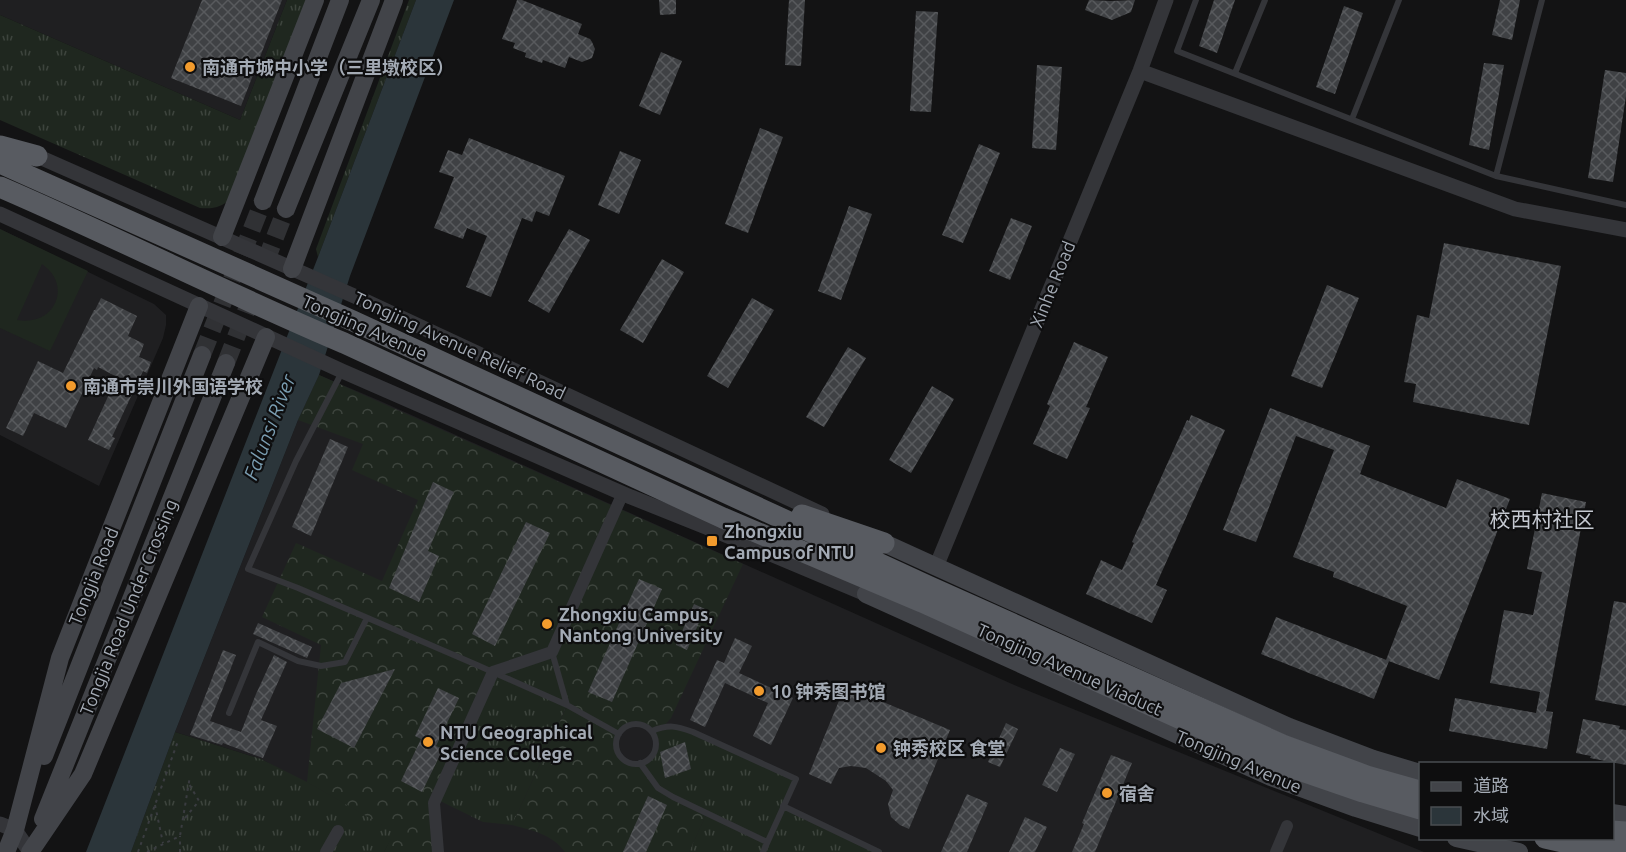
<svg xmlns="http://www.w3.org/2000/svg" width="1626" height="852" viewBox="0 0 1626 852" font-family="Ubuntu,'Noto Sans SC',sans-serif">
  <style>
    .built { fill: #1f1f21 }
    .grass { fill: url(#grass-tufts) }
    .forest { fill: url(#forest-crowns) }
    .pitch { fill: #1f271f; fill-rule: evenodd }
    .water { fill: #2b353a }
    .building { fill: url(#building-cross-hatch) }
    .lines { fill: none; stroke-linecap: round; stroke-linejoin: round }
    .secondary-tunnel { stroke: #303134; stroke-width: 18; stroke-dasharray: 18 9; stroke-linecap: butt }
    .path { stroke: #3a3c40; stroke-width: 2; stroke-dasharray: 3 4.5; stroke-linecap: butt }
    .service { stroke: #343539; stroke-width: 6 }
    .minor { stroke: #343539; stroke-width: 12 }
    .tertiary { stroke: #343539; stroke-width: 15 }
    .secondary { stroke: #424449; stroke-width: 18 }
    .trunk { stroke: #585b61; stroke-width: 21 }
    .poi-dot { fill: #f29b2d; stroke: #0e0e0f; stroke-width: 2 }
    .labels { text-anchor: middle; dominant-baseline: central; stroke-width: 4.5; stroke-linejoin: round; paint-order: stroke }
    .poi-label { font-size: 18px; font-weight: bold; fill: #a4abb5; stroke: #0e0e0f; text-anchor: start }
    .street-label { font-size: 18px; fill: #a4abb5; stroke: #0e0e0f }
    .water-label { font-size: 20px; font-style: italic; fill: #7a9db1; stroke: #0e0e0f }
    .quarter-label { font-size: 21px; fill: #c5c9d1; stroke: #0e0e0f }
  </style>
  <defs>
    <pattern id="grass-tufts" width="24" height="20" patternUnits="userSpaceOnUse" patternTransform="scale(1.5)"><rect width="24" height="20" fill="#1f271f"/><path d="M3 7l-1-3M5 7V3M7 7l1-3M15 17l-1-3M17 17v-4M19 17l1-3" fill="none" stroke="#3d443d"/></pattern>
    <pattern id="forest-crowns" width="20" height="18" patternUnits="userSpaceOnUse" patternTransform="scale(1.5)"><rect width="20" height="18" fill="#1f271f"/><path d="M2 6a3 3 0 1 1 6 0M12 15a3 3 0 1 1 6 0" fill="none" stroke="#3d443d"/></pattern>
    <pattern id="building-cross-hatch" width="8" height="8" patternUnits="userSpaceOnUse" patternTransform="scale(1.5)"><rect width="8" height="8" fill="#3f4144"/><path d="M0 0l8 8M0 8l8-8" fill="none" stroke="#585a5d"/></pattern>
  </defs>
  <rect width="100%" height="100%" fill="#131314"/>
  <path class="built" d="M0,0H287L240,120L0,15Z
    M0,229L154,304L166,315V325L163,338L99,486L0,435Z
    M319,375L378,400L1012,684L1424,852H384L395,833L261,759L175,732L298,420Z"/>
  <path class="grass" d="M287,0H307L227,202C218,208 211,209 200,208L0,120V15L240,120Z
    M409,0H416L318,257L316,249L322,233Z
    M552,652L567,705L512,825L483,822L436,799L493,672Z
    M677,726L796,779L784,806L876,852H689L707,813L658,788L640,763C654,757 658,745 652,731Z
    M175,732L261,759L307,782L395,832L384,852H131Z"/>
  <path class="forest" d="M319,375L743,564L671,718L664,726L652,731C620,701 597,766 640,763L658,788L707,813L689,852H565C553,835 532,830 512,825L567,706L552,652L493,672L434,803L438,852H384L394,832L307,782L321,645L262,617L296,543L382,581L418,500L352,470L363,444L298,420Z"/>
  <path class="pitch" d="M0,229L88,271L50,351L0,328ZM42,264C73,285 55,327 17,320Z"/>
  <path class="water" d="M416,0H454L350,276L319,375L298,420L175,732L131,852H86L318,257Z"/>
  <path class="building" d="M202,0H282L241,106L171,78Z
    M517,0H522L582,24L578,34L590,39L592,42L595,49L592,58L582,62L569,57L565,68L543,60L542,63L525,57L526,53L513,48L515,43L502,39Z
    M659,0H676V14L660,15Z
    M789,0H805L801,66L785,65Z
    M1089,0L1111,1L1135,0L1131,12L1112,20L1085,10Z
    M1214,0H1235L1217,53L1199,46Z
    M1500,0H1520L1512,40L1492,35Z
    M1344,6L1363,13L1335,94L1316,87Z
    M916,11L938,12L931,112L910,111Z
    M661,52L682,61L660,115L639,106Z
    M1484,63L1504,65L1489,150L1469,145Z
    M1037,65L1062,67L1056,150L1032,148Z
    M1605,70L1626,73V96L1613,182L1588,178Z
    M760,128L783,137L748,233L725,224Z
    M469,138L565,176L549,216L536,211L532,222L522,218L491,297L466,287L487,236L467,228L463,239L434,228L454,177L439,172L448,150L462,155Z
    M979,144L1000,153L963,243L942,235Z
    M620,151L641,160L619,214L598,205Z
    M849,206L872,214L841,300L818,291Z
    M1011,218L1032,226L1010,280L989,271Z
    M569,229L590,240L549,313L528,301Z
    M1444,243L1561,266L1529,425L1413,402L1416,384L1404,382L1417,315L1429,318Z
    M662,259L684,272L643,343L620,330Z
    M1327,285L1359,298L1322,388L1291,376Z
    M101,298L137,316L128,336L144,344L139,357L151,362L147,373L143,371L112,437L115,438L109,450L88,440L117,377L98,367L97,370L94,368L66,428L34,413L23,436L6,428L38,361L63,373L94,310H95Z
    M752,298L774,310L728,388L707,376Z
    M1074,342L1108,357L1086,407L1090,408L1067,459L1033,444L1050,406L1047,404Z
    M848,347L866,358L824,427L806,417Z
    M932,386L954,399L911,473L889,460Z
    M1270,408L1370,446L1360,474L1446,508L1457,479L1510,499L1439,680L1386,660L1407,606L1333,577L1334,572L1293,557L1334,450L1296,436L1256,542L1223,530Z
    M1191,415L1225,430L1156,585L1167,590L1152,623L1086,594L1101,560L1122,570L1134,543L1132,542L1187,420L1189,421Z
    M330,439L348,447L311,536L292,527Z
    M433,482L454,492L428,551L439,556L419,602L389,588Z
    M1542,493L1586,502L1546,711L1553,712L1547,749L1449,731L1455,698L1536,713L1540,692L1490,683L1504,610L1533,615L1542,572L1527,569Z
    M526,522L550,533L495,646L472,634Z
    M639,579L662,589L612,702L588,692Z
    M1614,601L1626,603V706L1595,700Z
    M694,604L705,609L687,650L676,645Z
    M1276,617L1389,661L1374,699L1261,654Z
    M258,623L312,647L307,658L253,634Z
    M735,638L752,646L739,673L793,698L771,745L753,736L768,703L725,683L705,727L690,720L717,660L724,663Z
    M223,650L236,655L210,721L241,732L256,694L274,655L287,662L261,720L277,726L263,758L223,743L222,745L190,735Z
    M395,669L354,748L317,729L341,683Z
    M845,686L950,730L909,829L900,825L891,817L888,804L893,790L886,781L866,768L851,766L839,768L831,784L809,774Z
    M438,688L459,698L436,746L443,749L422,792L401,781L421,739L415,736Z
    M1583,719L1620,726L1619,729L1626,730V765L1590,758L1591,756L1576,753Z
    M1006,723L1018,729L1000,767L988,762Z
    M685,742L691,769L665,778L660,752Z
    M1060,748L1075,754L1057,792L1042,785Z
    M1111,755L1132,763L1095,852H1072L1084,824L1082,823Z
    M967,794L988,803L967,852H941Z
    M648,796L667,805L646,852H623Z
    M1025,817L1047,827L1035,852H1009Z"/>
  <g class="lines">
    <path class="secondary-tunnel" d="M202,355L263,201
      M226,363L286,209"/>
    <path class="path" d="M155,805L163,843
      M185,818L199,801L189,784
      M138,852L178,741
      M147,852L180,836L190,776
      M180,852V836"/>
    <path class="service" d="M1196,0L1177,51L1496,176L1626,205
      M1235,73L1265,0
      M1352,119L1399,0
      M1496,176L1542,0
      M342,372L296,461L248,569L298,588L477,665L567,705L619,734
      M552,652L567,705
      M229,713L258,642L298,661L321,666L345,662L367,618
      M616 744a20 20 0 1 1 40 0a20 20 0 1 1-40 0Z
      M652,731C669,724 676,726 693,732L796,779L763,852
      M640,763L658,788L673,797L767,842
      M783,806L879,852"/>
    <path class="minor" d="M326,852L338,831
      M438,852L434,803L493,672L552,652L623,493
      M1276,852L1287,826"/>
    <path class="tertiary" d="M1140,71L1515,209L1626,230
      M28,152L361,299L822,514
      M0,214L342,371L631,497L716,531L866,594
      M936,567L1140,71L1166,0
      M0,824L15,830L30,852"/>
    <path class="secondary" d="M263,201L340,0
      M286,209L371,0
      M222,237L315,0
      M292,269L394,0
      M884,543L1289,727L1373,759L1420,773
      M866,594L1271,777L1356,808L1420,828
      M44,756L202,355
      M1612,813L1626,815
      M43,819L226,363
      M1456,838L1519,852
      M6,852L15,830L60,658L199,306
      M30,852L83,774L266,337"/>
    <path class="trunk" d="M0,146L37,156
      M0,163L353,321L928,586L1283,745L1367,776L1420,791
      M0,187C116,237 228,294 344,343L723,518L922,602L1276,762L1363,792L1420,809
      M802,515L884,543
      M1612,831L1626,832
      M1545,838L1567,843L1626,849"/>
  </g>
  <g class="poi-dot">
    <circle cx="190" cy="67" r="6"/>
    <circle cx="71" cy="386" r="6"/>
    <rect x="706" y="535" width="12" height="12" rx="3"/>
    <circle cx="547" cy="624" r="6"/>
    <circle cx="759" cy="691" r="6"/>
    <circle cx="428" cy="742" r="6"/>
    <circle cx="881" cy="748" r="6"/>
    <circle cx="1107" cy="793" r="6"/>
  </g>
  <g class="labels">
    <g class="poi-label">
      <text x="202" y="67">南通市城中小学（三里墩校区）</text>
      <text x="83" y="386">南通市崇川外国语学校</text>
      <text x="724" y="531">Zhongxiu<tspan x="724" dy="21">Campus of NTU</tspan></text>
      <text x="559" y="614">Zhongxiu Campus,<tspan x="559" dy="21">Nantong University</tspan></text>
      <text x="771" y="691">10 钟秀图书馆</text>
      <text x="440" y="732">NTU Geographical<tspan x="440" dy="21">Science College</tspan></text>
      <text x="893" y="748">钟秀校区 食堂</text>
      <text x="1119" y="793">宿舍</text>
    </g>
    <g class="street-label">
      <text transform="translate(1052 284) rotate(-68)">Xinhe Road</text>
      <text transform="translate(365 327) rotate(24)">Tongjing Avenue</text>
      <text transform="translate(460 345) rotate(25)">Tongjing Avenue Relief Road</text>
      <text transform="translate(93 576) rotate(-68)">Tongjia Road</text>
      <text transform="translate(128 607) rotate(-68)">Tongjia Road Under Crossing</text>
      <text transform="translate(1070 669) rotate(24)">Tongjing Avenue Viaduct</text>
      <text transform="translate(1239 761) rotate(23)">Tongjing Avenue</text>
    </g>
    <g class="water-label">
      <text transform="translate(269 427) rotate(-69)">Falunsi River</text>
    </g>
    <g class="quarter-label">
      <text x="1542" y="519">校西村社区</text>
    </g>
  </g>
  <rect x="1419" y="762" width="195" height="78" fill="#0e0e0f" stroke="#4a4d51" stroke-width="1.5"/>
  <rect x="1431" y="782" width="30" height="9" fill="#424449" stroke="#4a4d51" stroke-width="1.5"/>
  <text x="1473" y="792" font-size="18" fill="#a4abb5">道路</text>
  <rect x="1431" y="807" width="30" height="18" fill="#2b353a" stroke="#4a4d51" stroke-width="1.5"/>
  <text x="1473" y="822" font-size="18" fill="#a4abb5">水域</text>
</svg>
